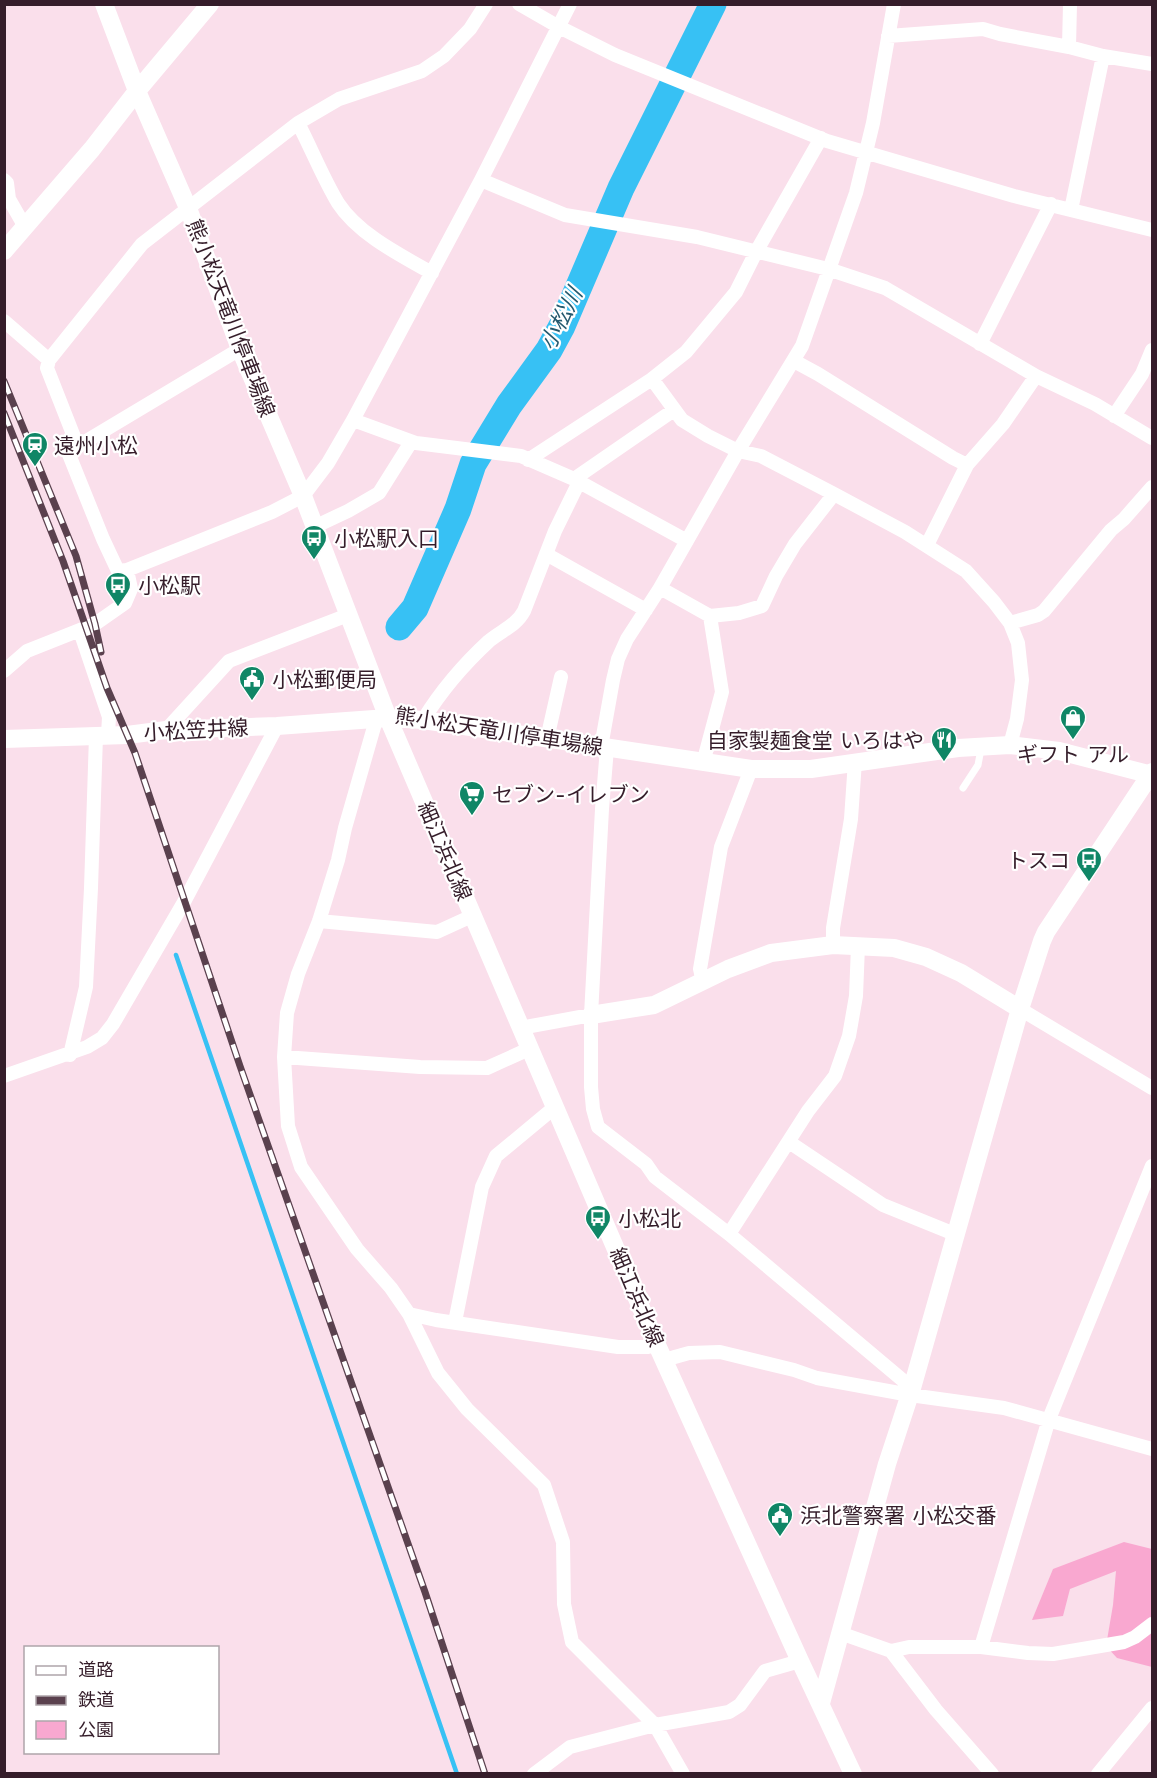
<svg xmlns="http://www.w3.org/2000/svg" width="1157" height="1778" viewBox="0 0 1157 1778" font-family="'Work Sans','Noto Sans JP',sans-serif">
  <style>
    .green { fill: #f9a8d0 }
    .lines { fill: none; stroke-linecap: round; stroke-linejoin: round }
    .stream { stroke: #37c1f4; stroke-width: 4.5 }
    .river { stroke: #37c1f4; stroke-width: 27 }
    .lane { stroke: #fff; stroke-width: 7 }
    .street { stroke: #fff; stroke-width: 14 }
    .secondary { stroke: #fff; stroke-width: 18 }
    .rail-casing { stroke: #5a414e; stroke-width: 7 }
    .rail { stroke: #fff; stroke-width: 4.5; stroke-dasharray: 14; stroke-linecap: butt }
    .labels { text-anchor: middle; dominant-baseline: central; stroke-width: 4.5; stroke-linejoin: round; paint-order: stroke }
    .street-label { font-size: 21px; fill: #351d2a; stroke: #fff }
    .poi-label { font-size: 21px; fill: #351d2a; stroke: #fff; text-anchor: start }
    .water-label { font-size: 22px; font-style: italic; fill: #255a6f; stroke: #fff }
  </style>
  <rect width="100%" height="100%" fill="#fadfeb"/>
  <path class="green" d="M1124,1542L1152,1549V1667L1117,1658L1106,1646L1113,1605L1116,1571L1070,1589L1063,1616L1032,1620L1053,1569Z"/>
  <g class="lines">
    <path class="stream" d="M176,955L457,1774"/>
    <path class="river" d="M399,627L415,608L458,509L473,464L509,405L549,350L562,326L621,188L713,4"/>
    <path class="lane" d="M963,788L978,765L981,749"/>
    <path class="street" d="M519,4L559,27L615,55L827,141L1014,196L1152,230
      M888,36L983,29L1000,34L1069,47L1103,56L1152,64
      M1069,47L1070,4
      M298,123C312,150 323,178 338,203C358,234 400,255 432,273
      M4,180L7,183L9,199L25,227
      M481,180L565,215L697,237L828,269L885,288L1036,376L1095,404L1152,438
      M1071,210L1103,56
      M4,321L49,360
      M980,344L1051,204
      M240,349L68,452L103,539L118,571L127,570L272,512L303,496L328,463L353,420L481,180L570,4
      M794,361L818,374L953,458L967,465
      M652,379L682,420L708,436L738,451L761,456L834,494L905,532L966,571L994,602L1010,623L1018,643L1022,680L1017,719L1010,745
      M1114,416L1142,374L1152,350
      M353,420L416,443L521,456L574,479L687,541
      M78,447L47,368L49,360L142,244L298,123L339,99L422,71L444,56L470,29L486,4
      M528,460L652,379L686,352L736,292L756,252L821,138
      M574,479L674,410
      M314,527L348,511L379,493L411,442
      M927,545L967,465L1003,424L1036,376
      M546,554L646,610
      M660,588L710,616L739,613L762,606L776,576L795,544L834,494
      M1010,623L1038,615L1044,611L1111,530L1124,519L1152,487
      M80,631L109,717L108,735
      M4,671L27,651L95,624L125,603L131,589L127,570
      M376,720L345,828L338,860L319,921L298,974L287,1013L284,1057L288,1126L301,1167L357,1249L391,1288L409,1314L438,1373L467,1409L544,1485L563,1542L564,1604L572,1642L655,1725L683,1774
      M423,720C441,691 464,664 489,641C502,630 516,626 524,611L555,531L579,482
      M166,730L229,661L348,615
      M547,739L561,677
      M601,747L613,680L618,659L627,639L660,588L738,451L802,346L856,193L873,123L894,4
      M703,763L722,692L710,616
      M319,921L437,932L472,916
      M833,945V928L851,819L855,761
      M703,982L700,969L721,847L751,769
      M1020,1009L1152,1088
      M591,1015V1087L593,1109L598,1127L646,1164L655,1177L729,1234L912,1388
      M520,1028L591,1015L602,809L607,748
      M70,1055L86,987L91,888L96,736
      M284,1057L420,1067L487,1068L529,1049
      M4,1076L87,1047L102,1038L113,1024L184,902L277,726
      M789,1142L883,1205L957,1235
      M729,1234L808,1111L835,1076L849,1036L856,996L858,946
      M409,1314L436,1320L618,1347H648L657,1345
      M455,1322L482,1187L496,1156L555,1107
      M664,1360L689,1353L720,1352L794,1370L817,1378L910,1395L1004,1408L1152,1449
      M840,1633L891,1651L909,1647H981L1028,1653L1053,1654L1124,1642L1135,1637L1152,1624
      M981,1647L1049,1419L1152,1166
      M891,1651L936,1710L992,1774
      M534,1774L570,1747L655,1725L729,1712L740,1705L765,1671L800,1661
      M1098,1774L1152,1708"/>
    <path class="secondary" d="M104,4L137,91L188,208L240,349L303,496L388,718L657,1345L800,1661L853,1774
      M4,251L92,149L137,91L210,4
      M4,739L127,735L166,730L277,726L388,718L423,720L751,769H811L958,748L1010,745L1059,751L1152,775
      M591,1015L654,1005L728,969L771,953L833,945L894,948L926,957L961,973L1020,1009
      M821,1703L887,1464L912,1388L1020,1009L1042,941L1046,932L1152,772"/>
    <defs>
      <path id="rail" d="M4,381L76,556L95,624L101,652
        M4,413L63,561L107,688L135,753L240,1066L425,1592L485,1774"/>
    </defs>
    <use href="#rail" class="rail-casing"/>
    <use href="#rail" class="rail"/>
  </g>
  <defs>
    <symbol id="station-pin" viewBox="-11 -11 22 30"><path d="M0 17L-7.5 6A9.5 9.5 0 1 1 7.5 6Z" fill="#108666" stroke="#fff"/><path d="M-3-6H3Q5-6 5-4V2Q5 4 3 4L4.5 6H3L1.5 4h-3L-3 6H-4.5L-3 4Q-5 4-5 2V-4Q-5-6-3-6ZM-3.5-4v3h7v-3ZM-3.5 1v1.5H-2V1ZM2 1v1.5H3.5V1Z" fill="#fff"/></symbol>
    <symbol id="bus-pin" viewBox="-11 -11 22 30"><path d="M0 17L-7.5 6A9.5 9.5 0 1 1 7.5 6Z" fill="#108666" stroke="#fff"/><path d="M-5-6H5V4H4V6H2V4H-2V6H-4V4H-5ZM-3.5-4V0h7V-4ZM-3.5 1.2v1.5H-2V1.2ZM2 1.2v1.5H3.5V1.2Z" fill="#fff"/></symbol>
    <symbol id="civic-pin" viewBox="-11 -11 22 30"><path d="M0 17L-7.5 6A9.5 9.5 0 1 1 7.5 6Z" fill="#108666" stroke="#fff"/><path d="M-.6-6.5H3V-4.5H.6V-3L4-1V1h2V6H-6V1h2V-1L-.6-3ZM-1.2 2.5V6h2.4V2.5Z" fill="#fff"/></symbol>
    <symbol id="shop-pin" viewBox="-11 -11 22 30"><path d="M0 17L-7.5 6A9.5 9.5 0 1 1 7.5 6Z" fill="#108666" stroke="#fff"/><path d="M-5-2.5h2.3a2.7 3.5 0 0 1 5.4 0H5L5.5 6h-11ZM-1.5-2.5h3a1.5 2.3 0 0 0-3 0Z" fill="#fff"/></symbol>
    <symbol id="restaurant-pin" viewBox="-11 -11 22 30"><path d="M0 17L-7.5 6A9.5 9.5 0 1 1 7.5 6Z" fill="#108666" stroke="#fff"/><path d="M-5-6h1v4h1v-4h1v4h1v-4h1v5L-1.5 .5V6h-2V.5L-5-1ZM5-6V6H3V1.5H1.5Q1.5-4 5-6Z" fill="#fff"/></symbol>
    <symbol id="supermarket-pin" viewBox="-11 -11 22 30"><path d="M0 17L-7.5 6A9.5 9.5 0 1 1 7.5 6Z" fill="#108666" stroke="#fff"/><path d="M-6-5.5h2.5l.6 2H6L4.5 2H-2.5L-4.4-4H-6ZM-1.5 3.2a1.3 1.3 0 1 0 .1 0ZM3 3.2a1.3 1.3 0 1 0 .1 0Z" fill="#fff"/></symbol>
  </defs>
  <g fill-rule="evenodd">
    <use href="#station-pin" x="20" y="430" width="30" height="40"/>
    <use href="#bus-pin" x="299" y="523" width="30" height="40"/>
    <use href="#bus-pin" x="103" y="570" width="30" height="40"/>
    <use href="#civic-pin" x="237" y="664" width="30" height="40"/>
    <use href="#shop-pin" x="1058" y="703" width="30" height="40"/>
    <use href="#restaurant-pin" x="929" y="725" width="30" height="40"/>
    <use href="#supermarket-pin" x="457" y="779" width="30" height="40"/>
    <use href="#bus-pin" x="1074" y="845" width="30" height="40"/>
    <use href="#bus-pin" x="583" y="1203" width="30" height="40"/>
    <use href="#civic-pin" x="765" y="1500" width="30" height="40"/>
  </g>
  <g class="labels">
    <g class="street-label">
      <text transform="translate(231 318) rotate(69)">熊小松天竜川停車場線</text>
      <text transform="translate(196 730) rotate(-3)">小松笠井線</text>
      <text transform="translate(499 731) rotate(9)">熊小松天竜川停車場線</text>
      <text transform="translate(445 851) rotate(67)">細江浜北線</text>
      <text transform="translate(637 1297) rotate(67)">細江浜北線</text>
    </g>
    <g class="poi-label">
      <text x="54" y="445">遠州小松</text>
      <text x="334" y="538">小松駅入口</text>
      <text x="138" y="585">小松駅</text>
      <text x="272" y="679">小松郵便局</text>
      <text x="924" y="740" text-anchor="end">自家製麺食堂 いろはや</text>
      <text x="1073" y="754" text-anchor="middle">ギフト アル</text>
      <text x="492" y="794">セブン-イレブン</text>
      <text x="1070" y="860" text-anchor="end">トスコ</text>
      <text x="618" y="1218">小松北</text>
      <text x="800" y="1515">浜北警察署 小松交番</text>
    </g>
    <g class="water-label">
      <text transform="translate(561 319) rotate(-63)">小松川</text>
    </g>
  </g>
  <rect width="1157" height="1778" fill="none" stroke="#351d2a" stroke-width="12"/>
  <rect x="24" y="1646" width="195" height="108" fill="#ffffff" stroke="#aea5aa" stroke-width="1.5"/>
  <rect x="36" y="1666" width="30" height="9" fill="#ffffff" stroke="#aea5aa" stroke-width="1.5"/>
  <text x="78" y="1676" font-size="18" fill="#351d2a">道路</text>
  <rect x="36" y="1696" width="30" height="9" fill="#5a414e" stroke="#aea5aa" stroke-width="1.5"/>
  <text x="78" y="1706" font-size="18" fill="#351d2a">鉄道</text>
  <rect x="36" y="1721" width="30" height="18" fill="#f9a8d0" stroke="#aea5aa" stroke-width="1.5"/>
  <text x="78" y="1736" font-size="18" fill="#351d2a">公園</text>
</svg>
